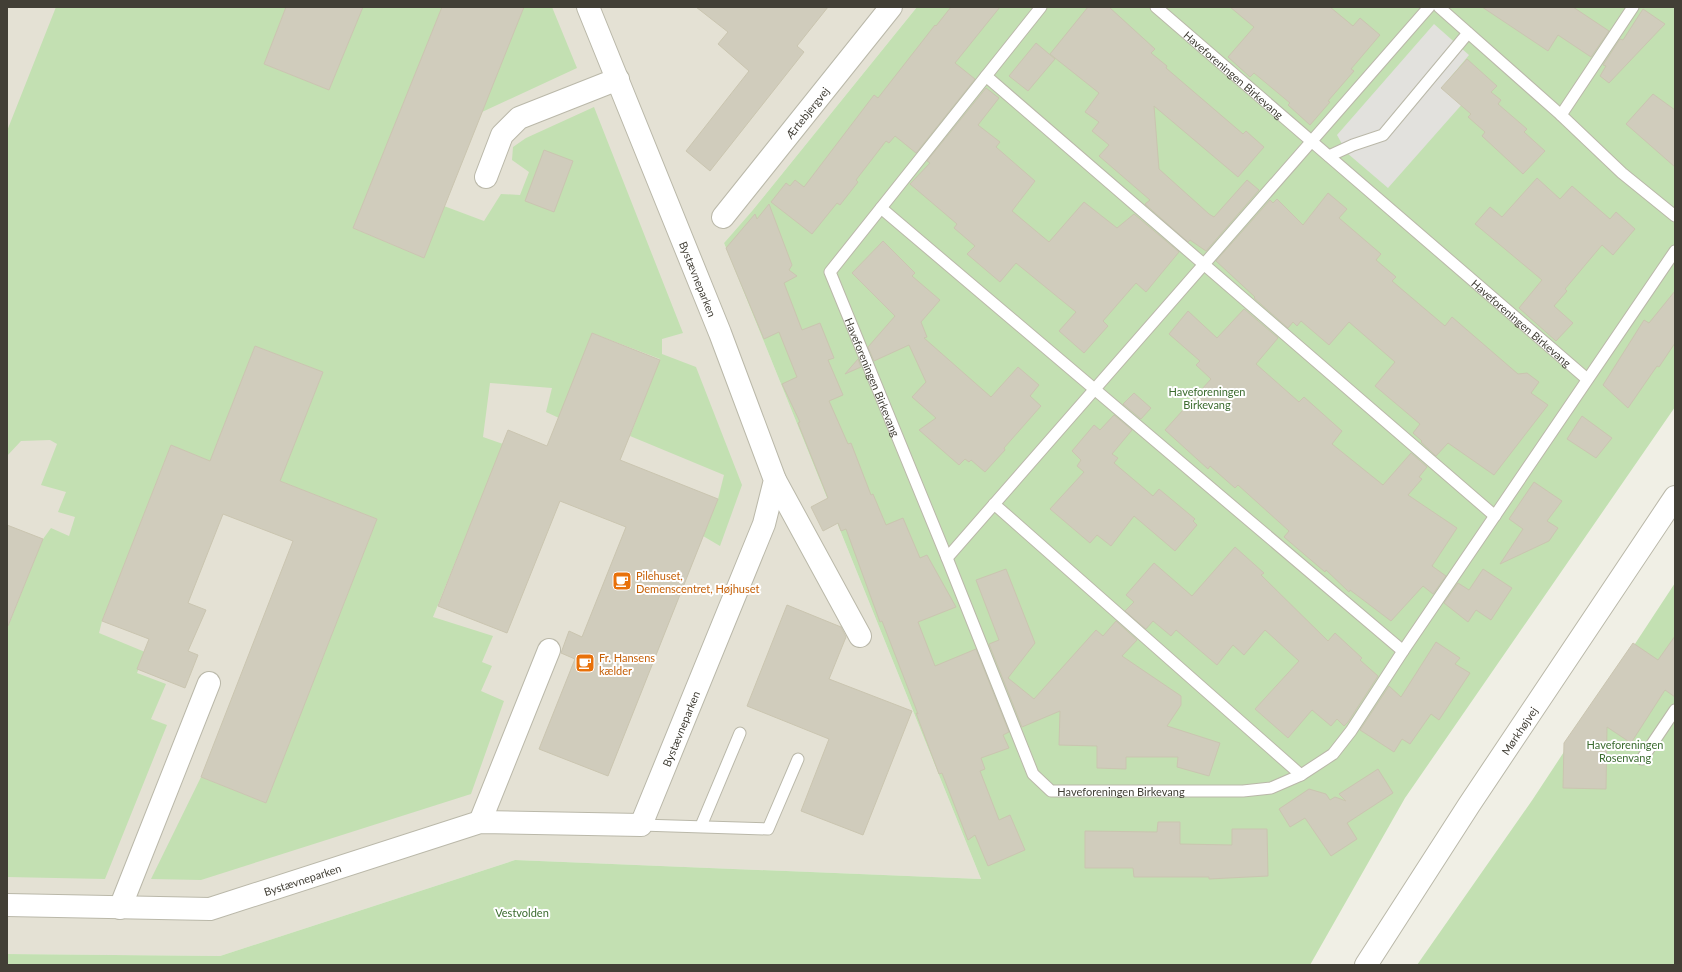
<svg xmlns="http://www.w3.org/2000/svg" width="1682" height="972" viewBox="0 0 1682 972" font-family="Lato,sans-serif">
  <style>
    .residential { fill: #e4e1d4 }
    .green { fill: #c3e0b2 }
    .parking { fill: #e2e1dd }
    .building { fill: #d0ccbc; stroke: #cac5b0 }
    .lines { fill: none; stroke-linecap: round; stroke-linejoin: round }
    .service-casing { stroke: #bab8a9; stroke-width: 13 }
    .minor-casing { stroke: #bab8a9; stroke-width: 24 }
    .tertiary-casing { stroke: #bab8a9; stroke-width: 24 }
    .service { stroke: #fff; stroke-width: 11 }
    .minor { stroke: #fff; stroke-width: 22 }
    .tertiary { stroke: #fff; stroke-width: 22 }
    .labels { text-anchor: middle; dominant-baseline: central; stroke-width: 4; stroke-linejoin: round; paint-order: stroke }
    .street-label { font-size: 11px; fill: #423f36; stroke: #fff }
    .park-label { font-size: 11px; fill: #3c6c30; stroke: #fff }
    .food-label { font-size: 11px; fill: #c56008; stroke: #fff; text-anchor: start }
  </style>
  <rect width="100%" height="100%" fill="#f0efe5"/>
  <path class="residential" d="M7,7H917L752,211L724,243L981,879L515,860L220,956L7,954Z"/>
  <path class="green" d="M56,7H286L264,64L329,90L363,7H442L353,228L424,258L444,206L484,221L501,194L520,195L529,172L512,160L513,147L526,138L594,107L683,333L662,339V354L696,367L742,485L720,546L703,536L718,499L724,475L630,436L660,359L592,333L559,418L546,412L552,388L490,383L483,437L503,444L433,617L493,636L482,662L492,666L481,691L504,701L471,794L201,880L151,879L201,777L266,803L377,519L280,481L323,372L255,346L210,461L171,445L102,621L99,633L145,652L137,673L166,684L151,719L167,725L105,879L7,877V629L43,539L51,528L69,536L75,517L58,512L66,492L41,485L57,444L50,440L21,441L7,456V131Z
    M524,7H552L577,68L482,112Z
    M917,7H1675V407L1405,798L1310,965H7V954L220,956L515,860L981,879L724,243L752,211Z
    M1675,583V965H1417L1533,799Z"/>
  <path class="parking" d="M1434,24L1469,55L1444,85L1464,102L1388,188L1347,153L1337,135Z"/>
  <path class="building" d="M286,7H363L329,90L264,64Z
    M442,7H524L424,258L353,228Z
    M696,7H828L797,46L804,52L710,171L686,151L749,71L718,44L728,32Z
    M951,7H1000L955,63L975,79L916,153L895,136L889,143L886,141L856,180L858,182L840,205L837,203L812,234L771,202L786,183L790,186L795,180L804,187L874,95L878,98L935,25L936,26Z
    M1088,7H1109L1155,49L1151,53L1167,66L1166,68L1243,134L1246,131L1264,147L1238,177L1154,106L1159,169L1209,214L1214,217L1247,180L1259,190L1206,251L1190,240L1188,242L1145,204L1150,200L1099,156L1109,145L1092,131L1099,122L1085,112L1099,93L1050,54Z
    M1230,7H1330L1353,26L1360,18L1380,35L1351,69L1354,71L1328,101L1330,102L1310,125L1288,105L1290,103L1254,73L1250,77L1228,57L1254,27Z
    M1482,7H1573L1609,31L1591,57L1558,35L1548,51Z
    M1643,9L1665,24L1609,83L1600,76L1606,66L1603,65L1620,39L1623,40Z
    M1036,43L1055,59L1028,91L1009,76Z
    M1467,59L1497,86L1491,92L1501,100L1498,104L1527,129L1524,132L1545,151L1523,174L1482,136L1485,132L1468,117L1471,114L1441,88Z
    M986,88L999,98L978,125L1000,142L996,147L1035,181L1012,211L1049,242L1084,202L1117,228L1134,214L1179,252L1146,292L1136,283L1103,321L1108,326L1084,353L1059,331L1076,312L1016,263L1000,282L967,254L975,246L954,228L957,224L910,184L930,163L927,161Z
    M1653,94L1675,110V167L1626,124Z
    M544,150L573,161L554,212L525,201Z
    M1537,178L1560,199L1572,186L1610,219L1616,212L1635,229L1613,255L1602,245L1565,289L1567,291L1554,306L1573,323L1556,341L1519,308L1542,280L1475,224L1490,207L1502,217Z
    M1328,193L1347,209L1339,218L1381,254L1376,260L1396,277L1392,281L1445,326L1452,317L1518,374L1527,373L1539,382L1531,393L1548,405L1494,475L1448,443L1436,456L1421,442L1422,441L1413,433L1420,424L1375,386L1395,362L1349,322L1329,345L1301,321L1297,326L1293,322L1288,328L1254,298L1255,297L1216,261L1270,200L1273,203L1277,199L1303,225Z
    M769,204L792,265L789,270L797,276L784,283L802,330L820,323L834,358L828,360L843,395L829,401L848,444L851,443L871,495L873,494L886,525L903,518L920,558L927,555L956,607L918,622L935,666L976,649L1009,732L1003,735L1009,748L981,758L985,769L980,771L999,820L1010,815L1025,850L988,866L975,835L968,840L942,773L939,774L916,713L918,714L882,621L880,622L846,529L841,531L838,523L823,531L811,507L828,498L798,423L800,422L782,384L797,377L779,332L764,339L726,248L755,214L757,219Z
    M883,241L915,273L912,276L940,300L921,322L927,337L924,338L991,397L1018,367L1039,385L1030,396L1041,406L1004,448L1005,450L985,472L971,460L969,462L965,459L959,465L919,430L936,418L912,397L926,382L909,345L874,361L868,347L895,316L852,273Z
    M1675,291V343L1659,367L1657,366L1628,408L1603,385L1644,320L1649,323Z
    M1244,309L1278,338L1256,364L1299,402L1304,397L1342,431L1332,444L1383,485L1411,453L1427,467L1419,477L1422,479L1408,495L1457,528L1432,566L1446,576L1433,594L1423,586L1391,621L1350,590L1349,592L1326,570L1325,572L1284,537L1289,531L1238,485L1235,488L1210,466L1208,469L1165,430L1211,379L1196,365L1200,361L1169,334L1188,311L1217,338Z
    M592,333L660,360L620,460L718,499L608,776L539,749L575,659L561,653L569,631L582,637L626,527L560,501L507,633L438,606L508,430L547,446Z
    M255,346L323,372L280,481L377,519L266,803L201,777L293,541L223,514L188,603L206,610L188,651L198,655L185,688L137,669L149,639L102,621L171,445L210,461Z
    M858,359L861,367L845,374Z
    M1134,393L1151,408L1141,419L1123,404Z
    M1114,415L1132,430L1112,454L1118,458L1114,463L1153,496L1159,489L1195,519L1193,521L1197,525L1175,551L1134,516L1111,546L1097,535L1090,543L1050,509L1084,472L1077,466L1081,460L1072,451L1094,425L1100,430Z
    M1582,416L1612,438L1596,458L1567,439Z
    M1534,482L1562,501L1547,521L1558,528L1549,541L1500,564L1523,529L1509,519Z
    M7,525L43,539L8,626H7Z
    M1235,547L1264,573L1261,575L1328,641L1335,633L1362,658L1360,660L1378,676L1348,722L1344,726L1337,719L1331,726L1312,710L1288,738L1255,709L1299,661L1265,630L1244,655L1233,645L1217,665L1176,630L1171,636L1153,621L1146,629L1125,611L1134,602L1126,595L1154,563L1192,596Z
    M1006,569L1035,643L1008,678L1034,699L1096,630L1103,636L1116,621L1137,640L1122,656L1181,696V705L1167,726L1220,743L1209,776L1177,767L1178,757H1126V769L1097,768V746L1059,745L1060,711L1022,727L989,644L999,640L976,580Z
    M1483,569L1512,588L1491,620L1476,610L1468,622L1444,603L1458,583L1469,590Z
    M787,605L841,627L846,637L829,679L912,711L863,835L801,811L829,739L747,706Z
    M1675,636V697L1665,690L1631,743L1607,727L1606,789L1563,788L1564,743L1633,643L1658,660Z
    M1436,642L1460,658L1455,664L1470,673L1439,720L1431,714L1410,744L1402,739L1394,752L1360,730L1389,686L1401,697Z
    M1378,769L1393,793L1347,823L1357,839L1331,856L1305,818L1290,827L1279,809L1309,789L1326,794L1330,800L1335,797L1346,801L1339,794Z
    M1158,822H1180V844L1232,845V829H1267L1268,876L1209,879V877H1134L1133,868H1085V831L1157,832Z"/>
  <g class="lines">
    <defs>
      <g id="service">
        <path id="s1" d="M1041,7L830,272L947,558L1033,774L1051,791H1243L1271,788L1301,775L1333,754L1351,731L1403,651L1675,251"/>
        <path id="s2" d="M1156,7L1587,379"/>
        <path d="M1439,7L1561,115L1622,173L1675,216"/>
        <path d="M986,76L1495,516"/>
        <path d="M1561,115L1633,7"/>
        <path d="M1329,156L1353,145L1383,135L1468,33"/>
        <path d="M881,208L1403,651"/>
        <path d="M994,504L1301,775"/>
        <path d="M947,558L1429,7"/>
        <path d="M1642,759L1675,710"/>
        <path d="M641,825L768,829L798,759"/>
        <path d="M701,826L740,733"/>
      </g>
      <g id="minor">
        <path d="M486,177L502,135L519,118L618,79"/>
        <path id="s3" d="M723,217L891,7"/>
        <path d="M775,480L860,636"/>
        <path d="M480,822L549,650"/>
        <path id="s4" d="M7,905L210,909L480,822L641,825L764,524L775,480L720,333L588,7"/>
        <path d="M120,908L209,683"/>
      </g>
      <g id="tertiary">
        <path id="s5" d="M1366,965L1469,805L1675,497"/>
      </g>
    </defs>
    <use href="#service" class="service-casing"/>
    <use href="#minor" class="minor-casing"/>
    <use href="#tertiary" class="tertiary-casing"/>
    <use href="#service" class="service"/>
    <use href="#minor" class="minor"/>
    <use href="#tertiary" class="tertiary"/>
  </g>
  <defs>
    <symbol id="cafe-square" viewBox="-11 -11 22 22"><rect x="-9" y="-9" width="18" height="18" rx="4" fill="#e8710a" stroke="#fff"/><path d="M-5.5-4.5H6V0H3Q3 3.5 0 3.5H-2.5Q-5.5 3.5-5.5 0ZM3-3.2v2h1.7v-2ZM-6 4.5H4V6H-6Z" fill="#fff"/></symbol>
  </defs>
  <g fill-rule="evenodd">
    <use href="#cafe-square" x="611" y="570" width="22" height="22"/>
    <use href="#cafe-square" x="574" y="652" width="22" height="22"/>
  </g>
  <g class="labels">
    <g class="street-label">
      <text stroke="none"><textPath href="#s2" startOffset="103">Haveforeningen Birkevang</textPath></text>
      <text stroke="none"><textPath href="#s3" startOffset="134">Ærtebjergvej</textPath></text>
      <text transform="translate(698 279) rotate(68)">Bystævneparken</text>
      <text stroke="none"><textPath href="#s2" startOffset="483">Haveforeningen Birkevang</textPath></text>
      <text stroke="none"><textPath href="#s1" startOffset="452">Haveforeningen Birkevang</textPath></text>
      <text stroke="none"><textPath href="#s4" startOffset="752">Bystævneparken</textPath></text>
      <text stroke="none"><textPath href="#s5" startOffset="280">Mørkhøjvej</textPath></text>
      <text stroke="none"><textPath href="#s1" startOffset="975">Haveforeningen Birkevang</textPath></text>
      <text stroke="none"><textPath href="#s4" startOffset="300">Bystævneparken</textPath></text>
    </g>
    <g class="park-label">
      <text x="1207" y="391">Haveforeningen<tspan x="1207" dy="13">Birkevang</tspan></text>
      <text x="1625" y="744">Haveforeningen<tspan x="1625" dy="13">Rosenvang</tspan></text>
      <text x="522" y="912">Vestvolden</text>
    </g>
    <g class="food-label">
      <text x="636" y="575">Pilehuset,<tspan x="636" dy="13">Demenscentret, Højhuset</tspan></text>
      <text x="599" y="657">Fr. Hansens<tspan x="599" dy="13">kælder</tspan></text>
    </g>
  </g>
  <rect width="1682" height="972" fill="none" stroke="#423f36" stroke-width="16"/>
</svg>
